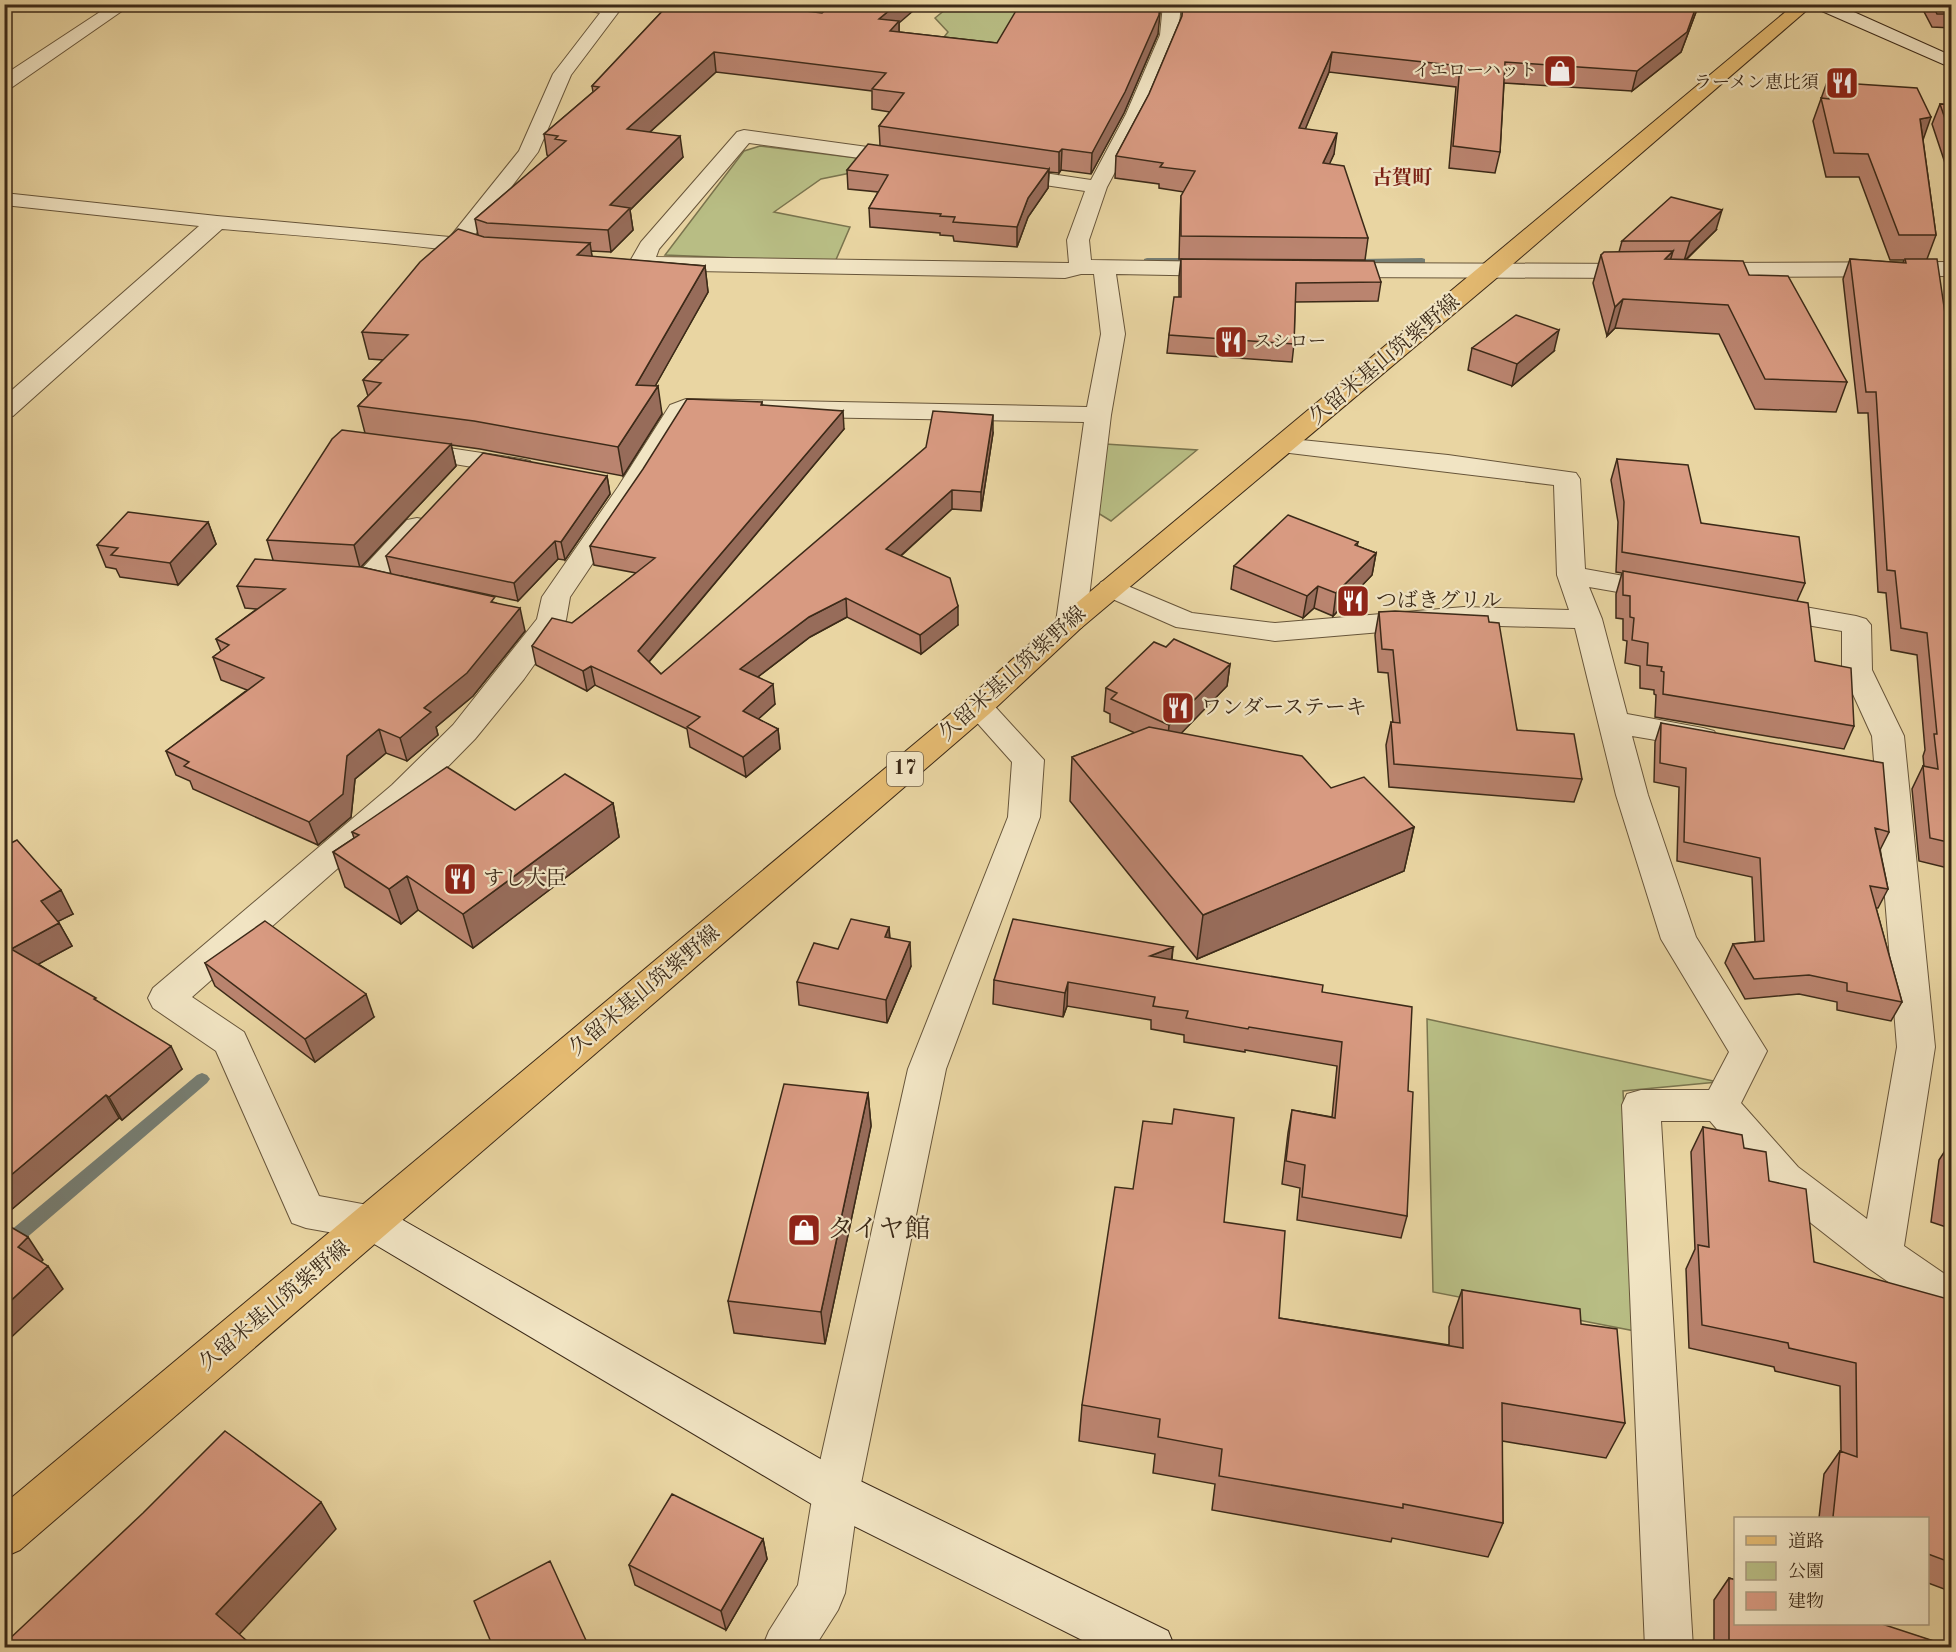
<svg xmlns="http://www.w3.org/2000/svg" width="1956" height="1652" viewBox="0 0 1956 1652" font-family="'Old Standard TT','Noto Serif JP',serif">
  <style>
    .green { fill: #b8bd84; stroke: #7a744e; stroke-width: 1.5 }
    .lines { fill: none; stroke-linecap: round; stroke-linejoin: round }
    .stream { fill: #767e73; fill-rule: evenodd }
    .street-casing { stroke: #67553a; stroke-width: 2 }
    .secondary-casing { stroke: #3c2a18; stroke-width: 2 }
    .primary-casing { stroke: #3c2a18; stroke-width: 2 }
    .street { fill: #f1e4c3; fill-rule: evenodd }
    .secondary { fill: #f1e4c3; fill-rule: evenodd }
    .primary { fill: #e4ba71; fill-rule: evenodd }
    .wall { fill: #ba846f; stroke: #3c2a18; stroke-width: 1.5 }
    .shaded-wall { fill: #976c5a; stroke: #3c2a18; stroke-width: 1.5 }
    .building { fill: #d89a81; stroke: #3c2a18; stroke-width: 1.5 }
    .labels { text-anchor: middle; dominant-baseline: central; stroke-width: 4.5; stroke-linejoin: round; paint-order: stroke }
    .far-poi-label { font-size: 18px; fill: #3c2a18; stroke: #f1e4c3; text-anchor: end }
    .far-quarter-label { font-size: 20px; font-weight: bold; fill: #7a1f14; stroke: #f1e4c3 }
    .shield { fill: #f1e4c3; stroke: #72624b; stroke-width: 1.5 }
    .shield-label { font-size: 20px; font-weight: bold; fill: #3c2a18 }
    .street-label { font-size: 21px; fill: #3c2a18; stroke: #f1e4c3 }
    .poi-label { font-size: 21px; fill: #3c2a18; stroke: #f1e4c3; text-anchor: start }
    .near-poi-label { font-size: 26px; fill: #3c2a18; stroke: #f1e4c3; text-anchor: start }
  </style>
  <rect width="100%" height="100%" fill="#e9d5a2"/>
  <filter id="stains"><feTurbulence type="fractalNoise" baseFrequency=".00333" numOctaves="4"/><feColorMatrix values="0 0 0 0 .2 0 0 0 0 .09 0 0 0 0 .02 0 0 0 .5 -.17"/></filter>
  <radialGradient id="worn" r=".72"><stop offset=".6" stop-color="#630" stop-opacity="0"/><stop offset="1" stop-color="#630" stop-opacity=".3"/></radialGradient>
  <path class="green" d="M951,5H1027L1000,60L933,51L948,32L935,18Z
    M760,146L873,160L870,169L821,179L774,212L850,227L835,262L665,255L744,151Z
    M1105,444L1197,450L1111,521L1098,513Z
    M1427,1019L1718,1082L1623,1091L1635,1331L1433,1292Z"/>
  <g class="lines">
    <path class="stream" d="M1147,258H1197L1202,261L1197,264L1144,263V259Z
      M1422,258L1425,259V263L1360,265L1355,262L1360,259Z
      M202,1073L207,1075L210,1079L207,1083L10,1252L4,1254V1236L197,1075Z"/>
    <defs>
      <path id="street" d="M112,4H132L11,88L4,90V75Z
        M576,4L617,6L620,10L571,75L538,152L470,241L495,248L498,253L495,258C482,261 449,250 432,248C362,240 292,235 222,229L13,416L4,418V397L199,226L4,205V193L217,216L450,237L519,151L553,74L600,13L578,8Z
        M1163,4H1181L1178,35L1146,114L1107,187L1089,240L1091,260L1224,262L1232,264L1235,269L1232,274L1224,276L1116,274L1125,334L1111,415L1086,622L1081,628L1071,631L1061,628L1056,622L1084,422L688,415L644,487L570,597L566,620L524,679L475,739L414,801L192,997L244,1032L319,1196L373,1206L387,1211L393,1223L387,1235L373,1240L306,1228L292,1223L216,1051L153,1008L148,998L153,988L392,785L453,725L537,619L542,597L618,487L670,405L686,399L1087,407L1101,334L1094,274H1081L1065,278L640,270L632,268L629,263L641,242L737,132L744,130L904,152L911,154L914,158L911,162L904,164L749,143L659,249L656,257L1069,263L1067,240L1085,191L1005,179L998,177L995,173L998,169L1005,167L1091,180L1126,114L1160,35Z
        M1952,262V276L1701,277L1693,275L1690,270L1693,265L1701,263Z
        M1332,263L1641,264L1649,266L1652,271L1649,276L1641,278L1332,277L1324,275L1321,270L1324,265Z
        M1282,438L1448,455L1576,473L1580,479L1585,569L1674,585L1678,591L1674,597L1664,600L1589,587L1602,619L1627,714L1703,728L1714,731L1719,738L1714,745L1703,748L1632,736L1648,795L1696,937L1767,1051L1741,1103L1798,1167L1867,1219L1897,1047L1872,736L1842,670V631L1765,618L1755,615L1751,609L1755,603L1765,600L1856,616L1866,619L1871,625L1872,670L1904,736L1935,1047L1904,1246L1952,1279V1321L1937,1316L1867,1267L1770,1191L1710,1121H1661L1693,1648H1645L1622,1105L1627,1094L1641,1090H1709L1729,1052L1661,939L1616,795L1575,628L1464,625L1275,641L1176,627L1101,594L1097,588L1101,582L1111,579L1192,613L1275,623L1464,607L1569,610L1557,575L1554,485L1273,451L1269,446L1273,441Z
        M409,442L521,459L530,461L534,467L530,473L521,475L400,455L396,450L400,445Z
        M417,518L427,520L431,526L427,532L378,585L368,587L358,585L354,579L358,573L407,520Z
        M978,697L989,700L1044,760L1040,817L946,1069L859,1493L845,1593L838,1610L814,1648H762L769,1631L798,1585L813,1493L908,1069L1008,817L1012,762L963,707L967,700Z"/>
      <path id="secondary" d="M1813,4H1836L1952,56V68L1815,8Z
        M373,1206L387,1211L852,1477L1168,1631L1175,1648H1098L820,1509L359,1235L353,1223L359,1211Z"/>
      <path id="primary" d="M1795,4H1814L1499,276L1081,628L989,714L20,1550L4,1557V1504L967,700L1061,616Z"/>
    </defs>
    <use href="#street" class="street-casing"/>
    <use href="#secondary" class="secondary-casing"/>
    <use href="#primary" class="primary-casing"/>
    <use href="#street" class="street"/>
    <use href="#secondary" class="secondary"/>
    <use href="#primary" class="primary"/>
  </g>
  <path class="wall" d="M669,4L899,23V32L997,43L1158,34L1124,113L1091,174L1061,170L1059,173L1049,172L1048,188L1028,217L1017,247L954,241L953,236L940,235V233L870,227L869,208L878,192L848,189L847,170L880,145L879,126L890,112L872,109V91L716,72L650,132L683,157L630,210L633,230L611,252L591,251L592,257L705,266L708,292L655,386L662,414L623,476L480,449L451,445L456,466L361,567L391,574L386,556L607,476L610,494L565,560L558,559L518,601L401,576L496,603L525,631L473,696L436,727L438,735L407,761L386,753L355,779L351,817L318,845L193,789L190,781L176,775L166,751L247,690L221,680L213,657L221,651L216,639L257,609L245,608L237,586L273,560L267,540L365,433L358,406L368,396L363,380L383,360L369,359L362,332L478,235L475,219L549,156L547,155L544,134L593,92L592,86Z
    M1183,4H1699L1681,52L1632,91L1504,83L1500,152L1495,173L1449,168L1456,87L1329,72L1305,129L1334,154L1329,164L1368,238L1365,260L1179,259L1180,218L1181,196L1184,192L1159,188V184L1115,178L1116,156L1149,94L1182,16Z
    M1920,4H1952V28L1932,27Z
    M1827,82L1923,140L1936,235L1927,259L1952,361V869L1919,861L1912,789L1923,766L1924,767L1923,756L1925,750L1917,655L1891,650L1886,593L1878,592L1868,413H1858L1843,279L1850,259L1903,263L1904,260H1890L1859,177H1826L1813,121Z
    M1940,104L1952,105V178H1950L1932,124Z
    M1716,230L1686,260L1749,275L1847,382L1836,412L1755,409L1719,334L1615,328L1607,336L1593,283L1601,255L1619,252L1622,241Z
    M1181,259L1381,282L1378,301L1295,302L1294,344L1292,362L1167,353L1169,335L1179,297V277Z
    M1472,348L1554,351L1512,386L1468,370Z
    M762,402V405L844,429L649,662L661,674L993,433L981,511L952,509L901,556L958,625L921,654L847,617L810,637L758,677L775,704L758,719L778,729L780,749L746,777L690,747L687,729L595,685L587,691L536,665L532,646L572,623L636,573L594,565L590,546Z
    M1617,459L1701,523L1805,583L1797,601L1815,661L1854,726L1844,749L1655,717L1656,695L1654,694V690L1640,688V666L1625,663L1627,641L1623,640V619L1616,618V594L1622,573L1616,572L1618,522L1611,480Z
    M208,522L216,544L178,585L120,577L116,569L106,567L97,545Z
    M1358,542L1357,546L1376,553L1372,575L1333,616L1314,608L1303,618L1231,589L1234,566Z
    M1379,612L1489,622L1517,730L1582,779L1574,802L1389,787L1386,745L1391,722L1393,723L1388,673L1378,672L1375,635Z
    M1166,647L1230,664L1227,686L1181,733L1331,788L1414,827L1404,871L1197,959L1070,801L1072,757L1135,733L1110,722V714L1104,711L1106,688Z
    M1661,723L1889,832L1880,850L1888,889L1878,908H1876L1902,1002L1891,1021L1837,1010V1002L1799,994L1745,999L1725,963L1733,944L1755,942L1752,877L1677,861L1679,787L1654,782L1655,742Z
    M613,803L619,837L473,948L418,910L401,924L345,887L333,852L354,838L352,832L515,810Z
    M4,845L73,914L58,921L72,946L38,964L97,1001L182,1069L122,1120L119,1118L4,1216Z
    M889,927L890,938L911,966L887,1023L799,1005L797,982L838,949Z
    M1173,947L1172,960L1322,992L1408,1091L1407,1216L1401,1238L1297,1220L1300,1188L1282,1184L1288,1133L1292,1110L1332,1117L1337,1066L1245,1050V1052L1184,1042V1035L1151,1029V1020L1067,1006L1063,1017L993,1004L994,980Z
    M1952,962V1034L1946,1032Z
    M205,963L374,1017L315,1062L215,986Z
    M868,1093L871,1126L825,1344L734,1333L728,1301Z
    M1703,1127L1744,1148L1769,1181L1814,1262L1952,1349V1592L1928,1583V1518H1819L1824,1474L1840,1451H1841L1840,1386L1775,1371L1774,1367L1689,1348L1686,1269L1695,1249L1691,1152Z
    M1952,1140V1229L1931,1222L1939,1160Z
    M1224,1222L1279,1318L1449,1345V1327L1462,1290L1581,1324L1625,1423L1606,1458L1502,1441L1503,1523L1488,1557L1392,1538L1391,1542L1212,1510L1215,1484L1153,1473L1155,1454L1079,1441L1082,1405Z
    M763,1539L767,1559L726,1630L635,1585L629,1565Z
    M1729,1578L1952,1647H1714V1600Z"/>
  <path class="shaded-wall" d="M897,4H921L899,23V41L879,19Z
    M1160,4H1161L1158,34L1124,113L1091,174L1092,153Z
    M1697,4H1699L1681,52L1632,91L1637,71Z
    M714,52L716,72L630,150L627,129Z
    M1332,52L1329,72L1297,149L1299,128Z
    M1931,117L1923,140L1920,119Z
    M1337,133L1334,154L1320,185L1323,163Z
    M680,136L683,157L630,210L633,230L611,252L608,230L610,205Z
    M1062,149L1061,170L1059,173V152Z
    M1049,169L1048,188L1028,217L1017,247V227L1028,198Z
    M1722,210L1716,230L1684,261L1690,241Z
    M590,243L594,269L577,255Z
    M1673,251L1665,279V259Z
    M705,266L708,292L640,413L636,385Z
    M1623,299L1615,328L1607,336L1615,307Z
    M1559,330L1554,351L1512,386L1517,364Z
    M658,386L662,414L623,476L618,447Z
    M843,411L844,429L641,671L638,651Z
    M993,415V433L981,511V492Z
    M451,444L456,466L360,568L354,545Z
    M607,476L610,494L565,560L561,542Z
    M952,490V509L887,568L886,549Z
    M208,522L216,544L178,585L170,563Z
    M555,541L558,559L518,601L514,583Z
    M1376,553L1372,575L1333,616L1336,593Z
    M1318,586L1314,608L1303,618L1307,596Z
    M846,598L847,617L810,637L742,689L740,669L809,617Z
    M958,606V625L921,654L920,635Z
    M520,608L525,631L473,696L436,727L438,735L407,761L400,738L424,708Z
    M1230,664L1227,686L1167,748L1169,725Z
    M591,666L595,685L587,691L583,671Z
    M773,684L775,704L745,731L743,711Z
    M379,729L386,753L355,779L351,817L318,845L309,822L347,756Z
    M778,729L780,749L746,777L743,757Z
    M613,803L619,837L473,948L463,914Z
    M1414,827L1404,871L1197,959L1203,915Z
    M407,876L418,910L401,924L389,889Z
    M61,890L73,914L53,924L41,901Z
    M59,923L72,946L24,972L11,949Z
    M889,927L890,950L885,937Z
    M910,942L911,966L887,1023L886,1000Z
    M1173,947L1170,970L1150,956Z
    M1068,982L1067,1006L1063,1017L1065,993Z
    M366,994L374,1017L315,1062L305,1039Z
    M171,1046L182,1069L122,1120L109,1097Z
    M868,1093L871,1126L825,1344L821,1312Z
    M106,1095L119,1118L4,1216V1181Z
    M28,1237L43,1260L33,1270L18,1247Z
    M48,1266L63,1289L4,1344V1307Z
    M321,1502L336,1529L234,1640L216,1614Z
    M763,1539L767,1559L726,1630L721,1611Z"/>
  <path class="building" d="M669,4H748L822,13L833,4H897L879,19L899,21L890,31L997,43L1020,4H1160L1159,15L1125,92L1092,153L1062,149L1059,152L879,126L904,93L872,89L886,73L714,52L627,129L680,136L610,205L630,208L608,230L487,223L475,219L566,141L555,139L558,136L544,134L599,87L592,86Z
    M1183,4H1697L1687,32L1637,71L1505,62L1500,152L1453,146L1460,66L1332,52L1299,128L1337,133L1323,163L1344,166L1368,238L1181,236V196L1195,171L1160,167L1163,163L1116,156L1149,94L1182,16Z
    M1932,4H1952V14H1937Z
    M1827,82L1917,88L1931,117L1920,119L1936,235H1899L1868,154L1834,153L1821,98L1829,99Z
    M1940,104L1952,105V139Z
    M868,144L1049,169L1028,198L1017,227L953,222L955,217L940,216L941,214L869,208L888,175L847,170Z
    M1671,197L1722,210L1690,241H1622Z
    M458,229L484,237L590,243L577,255L705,266L636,385L658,386L618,447L474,421L358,406L381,383L363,380L408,335L362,332L420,262Z
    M1673,251L1665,259L1743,261L1749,275L1788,276L1847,382L1765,379L1728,305L1623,299L1615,307L1601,255L1604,252Z
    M1181,259L1374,261L1381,282L1296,283L1294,344L1169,335L1174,297H1181Z
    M1850,259L1906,263L1905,259H1937L1952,361V843L1930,838L1923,766L1938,769L1934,734H1937L1927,633L1901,628L1895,571L1887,570L1876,392H1866Z
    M1516,315L1559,330L1517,364L1472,348Z
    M687,399L762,402L761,405L843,411L638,651L661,674L926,447L933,411L993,415L981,492L952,490L886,549L950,578L958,606L920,635L846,598L809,617L740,669L773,684L743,711L778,729L743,757L687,727L700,717L591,666L583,671L532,646L552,618L572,623L655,558L590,546L643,469Z
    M342,430L451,444L354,545L267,540L332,439Z
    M483,453L607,476L561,542L555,541L514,583L386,556Z
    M1617,459L1688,465L1701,523L1799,537L1805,583L1622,552L1624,502Z
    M128,512L208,522L170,563L111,555L118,548L97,545Z
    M1288,515L1358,542L1355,545L1376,553L1336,593L1318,586L1307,596L1234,566Z
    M255,559L361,567L495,597L491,602L520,608L467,673L424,708L431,712L400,738L379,729L347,756L343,794L309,822L184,766L189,762L166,751L264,678L213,657L229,645L216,639L285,589L237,586Z
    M1623,571L1808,603L1815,661L1851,668L1854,726L1663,694L1664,672L1661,671L1662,667L1647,665L1648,643L1632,640L1634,618L1630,617V596L1623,595Z
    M1395,611L1488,616L1489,622L1499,623L1517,730L1574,734L1582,779L1394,764L1391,722L1400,723L1393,650L1382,649L1379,612Z
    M1174,639L1230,664L1169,725L1111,699L1117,693L1106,688L1154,642L1166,647Z
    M1661,723L1883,763L1889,832L1875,828L1888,889L1870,886L1902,1002L1847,991V983L1809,975L1754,979L1733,944L1764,941L1760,858L1684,842L1686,768L1660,763Z
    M1149,727L1302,756L1331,788L1364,777L1414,827L1203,915L1072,757Z
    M447,767L515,810L565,774L613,803L463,914L407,876L389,889L333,852L359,835L352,832Z
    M17,840L61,890L41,901L59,923L11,949L96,998L94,999L171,1046L109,1097L106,1095L4,1181V845L5,846Z
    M851,919L889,927L885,937L910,942L886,1000L797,982L814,943L838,949Z
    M1013,919L1173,947L1150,956L1323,985L1322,992L1412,1007L1408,1091L1413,1092L1407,1216L1302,1197L1305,1165L1286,1161L1292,1110L1335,1118L1342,1042L1249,1027L1248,1029L1186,1018L1188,1011L1153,1006L1155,997L1068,982L1065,993L994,980Z
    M265,921L366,994L305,1039L205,963Z
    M784,1084L868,1093L821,1312L728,1301Z
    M1174,1109L1234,1118L1224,1222L1285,1231L1279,1318L1463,1348L1462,1290L1580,1309L1581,1324L1617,1329L1625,1423L1502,1403L1503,1523L1403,1504V1508L1219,1476L1222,1449L1158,1437L1160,1419L1082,1405L1115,1187L1133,1189L1143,1121L1172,1124Z
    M1703,1127L1742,1135L1744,1148L1766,1152L1769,1181L1806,1189L1814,1262L1948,1299L1950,1349H1952V1563L1928,1554V1518H1836L1833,1517L1840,1451L1857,1457L1856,1363L1789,1348L1788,1343L1702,1325L1698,1245L1709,1247Z
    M1952,1148V1202L1946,1200Z
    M4,1223L28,1237L18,1247L48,1266L4,1307Z
    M225,1431L321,1502L216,1614L254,1647H4V1644L143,1513Z
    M672,1494L763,1539L721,1611L629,1565Z
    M550,1561L589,1647H493L474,1601Z
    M1729,1578L1736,1580V1623H1879L1952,1647H1729Z"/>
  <defs>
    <symbol id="shop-square" viewBox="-11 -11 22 22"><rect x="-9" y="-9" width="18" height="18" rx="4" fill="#8f2418" stroke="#f1e4c3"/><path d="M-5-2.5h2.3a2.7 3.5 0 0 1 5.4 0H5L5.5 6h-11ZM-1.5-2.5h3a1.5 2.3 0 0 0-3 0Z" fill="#fff"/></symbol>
    <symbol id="restaurant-square" viewBox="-11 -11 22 22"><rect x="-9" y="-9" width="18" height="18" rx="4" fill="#8f2418" stroke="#f1e4c3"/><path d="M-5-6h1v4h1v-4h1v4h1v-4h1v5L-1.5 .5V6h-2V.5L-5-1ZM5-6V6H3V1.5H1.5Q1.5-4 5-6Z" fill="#fff"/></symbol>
  </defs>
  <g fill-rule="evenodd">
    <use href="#shop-square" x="1541" y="52" width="38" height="38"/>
    <use href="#restaurant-square" x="1823" y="64" width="38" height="38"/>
    <use href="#restaurant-square" x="1212" y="323" width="38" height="38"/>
    <use href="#restaurant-square" x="1334" y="582" width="38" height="38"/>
    <use href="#restaurant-square" x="1159" y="689" width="38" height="38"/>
    <use href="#restaurant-square" x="441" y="860" width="38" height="38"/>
    <use href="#shop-square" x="785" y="1211" width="38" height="38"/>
  </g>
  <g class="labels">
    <g class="far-poi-label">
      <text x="1537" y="71">イエローハット</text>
      <text x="1819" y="83">ラーメン恵比須</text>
      <text x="1254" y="342" text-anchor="start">スシロー</text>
    </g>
    <g class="far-quarter-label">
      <text x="1402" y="179">古賀町</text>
    </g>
    <rect class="shield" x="887" y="752" width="36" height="34" rx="4.5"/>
    <g class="shield-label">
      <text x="905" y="769">17</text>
    </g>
    <g class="street-label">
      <text transform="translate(1385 360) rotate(-40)">久留米基山筑紫野線</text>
      <text transform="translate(1013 674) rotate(-42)">久留米基山筑紫野線</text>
      <text transform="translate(645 991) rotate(-40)">久留米基山筑紫野線</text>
      <text transform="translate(275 1306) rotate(-40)">久留米基山筑紫野線</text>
    </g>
    <g class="poi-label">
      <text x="1376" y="601">つばきグリル</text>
      <text x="1201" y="708">ワンダーステーキ</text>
      <text x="483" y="879">すし大臣</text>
    </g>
    <g class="near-poi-label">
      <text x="827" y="1230">タイヤ館</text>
    </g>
  </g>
  <rect width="1956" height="1652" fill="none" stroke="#e9d5a2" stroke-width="24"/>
  <rect x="6" y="6" width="1944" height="1640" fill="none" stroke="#3c2a18" stroke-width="3"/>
  <rect x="12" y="12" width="1932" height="1628" fill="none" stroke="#3c2a18" stroke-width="1.5"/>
  <rect x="1734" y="1517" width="195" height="108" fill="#f1e4c3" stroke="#a99a7f" stroke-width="1.5"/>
  <rect x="1746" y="1536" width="30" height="9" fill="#e4ba71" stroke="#a99a7f" stroke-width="1.5"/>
  <text x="1788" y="1547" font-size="18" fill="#3c2a18">道路</text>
  <rect x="1746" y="1562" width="30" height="18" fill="#b8bd84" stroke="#a99a7f" stroke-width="1.5"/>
  <text x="1788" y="1577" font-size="18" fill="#3c2a18">公園</text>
  <rect x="1746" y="1592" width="30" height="18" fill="#d89a81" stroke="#a99a7f" stroke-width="1.5"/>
  <text x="1788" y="1607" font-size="18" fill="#3c2a18">建物</text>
  <rect width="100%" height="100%" filter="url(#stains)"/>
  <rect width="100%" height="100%" fill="url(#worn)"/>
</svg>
